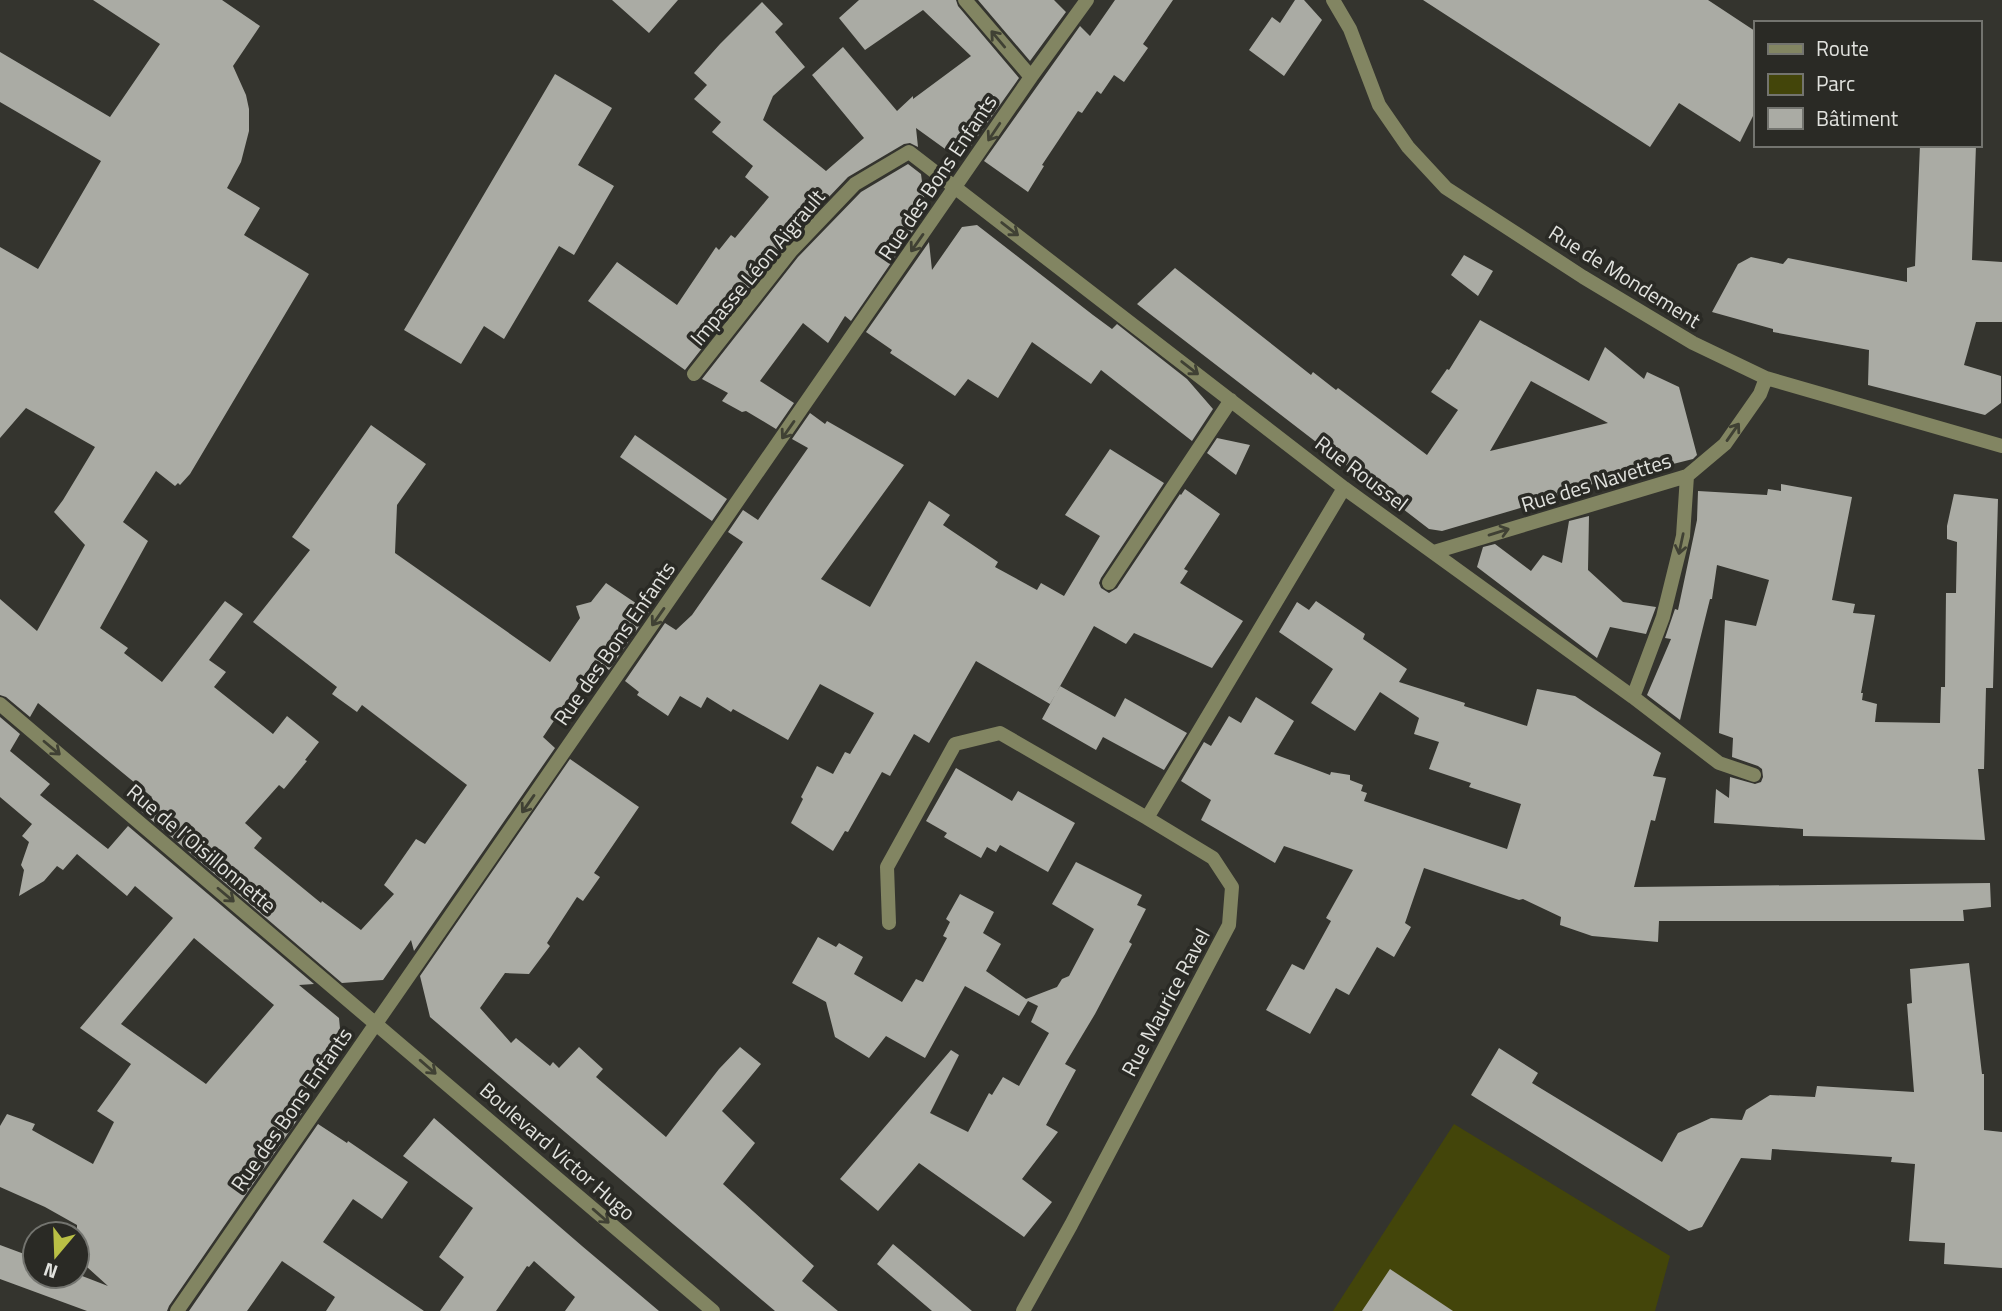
<svg xmlns="http://www.w3.org/2000/svg" width="2002" height="1311" viewBox="0 0 2002 1311" font-family="'Titillium Web',sans-serif">
  <style>
    .green { fill: #43450a }
    .building { fill: #aaaba4; fill-rule: evenodd }
    .lines { fill: none; stroke-linecap: round; stroke-linejoin: round }
    .minor { stroke: #828562; stroke-width: 14 }
    .oneway { stroke: #404134 }
    .labels { text-anchor: middle; dominant-baseline: central; stroke-width: 7; stroke-linejoin: round; paint-order: stroke }
    .street-label { font-size: 21px; fill: #e1e2de; stroke: #2a2a25 }
  </style>
  <rect width="100%" height="100%" fill="#34342e"/>
  <path class="green" d="M1454,1124L1670,1256L1655,1311H1333Z"/>
  <path class="building" d="M93,0H222L260,26L233,66L246,95L249,109V131L241,162L227,188L260,208L244,235L309,274L190,474L180,485L178,483L175,486L156,471L123,522L148,541L100,628L128,648L124,653L162,682L225,601L243,614L209,660L226,672L214,687L273,734L287,716L319,742L305,760L307,761L284,789L279,785L245,823L262,838L254,848L321,903L322,901L361,930L394,894L384,885L416,839L425,844L467,785L362,705L357,712L332,694L337,687L253,622L310,550L292,537L371,425L426,464L397,505L395,553L550,662L580,618L576,606L591,602L606,583L649,612L609,670L595,660L543,737L555,748L414,951L411,940L383,980L342,983L141,811L152,797L38,703L30,717L6,697L0,695V599L37,631L85,545L54,512L63,500L95,447L26,408L0,438V247L38,269L101,161L0,102V52L110,117L160,44Z
    M612,0H678L649,33Z
    M859,0H956L958,6L1019,78L968,150L967,149L959,159L916,128L918,147L910,143L904,144L848,177L783,245L685,370L588,301L617,262L677,305L716,247L719,250L731,235L735,238L769,197L745,177L753,166L712,132L721,122L694,99L707,85L694,73L720,44L762,2L783,24L775,32L805,67L773,96L763,120L826,171L864,138L812,75L843,47L897,111L913,96V99L971,56L923,10L865,50L839,18Z
    M978,0H1054L1066,12L1030,61Z
    M1115,0H1173L1143,44L1148,48L1124,82L1114,75L1101,94L1097,91L1082,113L1078,111L1042,165L1044,166L1028,192L984,161L1080,26L1090,36Z
    M1295,0H1304L1322,20L1284,76L1249,50L1272,17L1280,23Z
    M1423,0H1708L1755,31V112L1740,142L1679,103L1650,147Z
    M555,74L612,108L578,165L614,186L574,255L559,246L504,339L484,326L461,364L404,330Z
    M1920,145H1976L1972,260L2002,262V322H1976L1964,365L2001,376V403L1985,415L1868,385L1869,350L1773,332V329L1712,312L1738,264L1751,257L1783,264L1788,258L1907,282V268L1915,266Z
    M908,164L921,174L926,212L851,321L845,316L828,343L803,323L760,381L794,403L776,429L746,411L742,412L722,401L728,393L702,379L798,257L861,192Z
    M977,225L1093,315L1112,329L1117,324L1187,379L1213,409L1192,441L1101,370L1091,384L1032,342L998,398L968,379L955,396L890,353L892,350L866,332L929,242L932,270L962,227Z
    M1464,255L1493,271L1478,296L1451,275Z
    M1175,268L1311,375L1313,372L1336,390L1338,388L1427,455L1458,410L1431,392L1447,369L1449,370L1480,320L1589,381L1605,347L1644,379L1647,372L1679,387L1697,455L1693,459L1589,485V488L1583,490H1589V495L1573,500L1575,492L1442,531L1429,529L1137,304ZM1531,381L1608,423L1490,451Z
    M810,413L825,424L827,421L904,465L821,579L870,607L929,501L950,515L943,525L998,562L995,567L1037,590L1041,583L1064,596L1100,536L1065,515L1110,449L1164,483L1101,578L1099,583L1101,588L1109,593L1117,588L1180,494L1181,495L1185,489L1220,514L1184,569L1188,571L1180,583L1243,621L1212,668L1134,633L1126,644L1094,626L1050,704L976,661L929,743L914,734L890,776L882,772L848,832L845,831L833,851L791,823L803,799L801,797L817,766L833,774L845,752L850,754L874,713L820,684L788,740L733,709L731,712L707,697L701,708L680,696L668,716L637,695L639,692L625,681L665,623L676,630L692,615L743,542L728,532L743,510L758,520L773,498L808,448L792,439Z
    M635,435L727,499L712,521L620,457Z
    M1217,438L1250,445L1236,475L1207,453Z
    M1781,484L1852,497L1832,600L1855,604L1853,613L1875,615L1861,693H1863L1862,700L1877,704L1875,722L1940,723L1941,687H1945L1946,593H1956L1957,542L1947,539V526L1954,494L1998,499L1993,688H1986L1984,769H1978L1985,840L1803,836V829L1714,823L1716,789L1729,798L1730,777L1755,784L1761,782L1763,777L1762,769L1758,766L1732,757L1733,738L1719,733L1725,620L1756,626L1769,580L1717,565L1712,599H1710L1680,720L1647,695L1671,639L1665,638L1675,609L1678,610L1697,520L1698,491L1767,495L1768,489L1781,491Z
    M1589,516L1588,570L1623,602L1656,607L1646,634L1610,627L1597,658L1477,567L1483,547L1495,544L1531,571L1543,555L1562,563L1569,521Z
    M1316,601L1365,634L1363,639L1407,669L1399,682L1465,703L1464,706L1527,726L1537,689L1575,696L1661,753L1653,776L1666,778L1655,821L1651,820L1634,887L1990,883L1991,907L1963,910L1964,921H1659L1658,942L1592,936L1560,925L1561,917L1523,899L1519,900L1424,868L1405,923L1411,927L1394,957L1377,947L1349,995L1336,988L1310,1034L1266,1010L1292,964L1304,970L1331,921L1326,918L1353,870L1284,846L1275,863L1201,820L1211,800L1181,781L1204,742L1211,746L1229,716L1241,723L1256,697L1294,721L1274,754L1330,775L1331,772L1350,775V780L1363,785L1361,791L1367,793L1364,801L1507,849L1521,804L1469,787L1471,783L1429,769L1439,742L1414,734L1419,718L1380,692L1355,731L1311,703L1333,669L1279,632L1297,602L1309,610Z
    M1060,686L1115,717L1125,698L1187,733L1164,770L1103,737L1096,750L1042,719Z
    M0,717L20,734L10,751L50,784L40,795L108,849L128,826L314,984L299,985L339,1018L341,1039L293,1107L302,1113L169,1306L167,1311H87L0,1279V1245L35,1258V1276H77V1274L108,1286L77,1258V1225L45,1207L0,1187V1126L7,1114L35,1124L32,1130L93,1164L114,1122L97,1111L131,1064L80,1028L173,918L135,886L127,896L77,854L63,870L57,866L44,881L19,896L24,870L21,865L29,842L22,836L32,824L0,797ZM194,938L274,1005L206,1084L121,1024Z
    M570,759L639,807L594,873L600,877L583,901L577,897L547,943L550,946L529,974L505,973L480,1008L511,1043L516,1038L550,1066L553,1062L559,1068L579,1047L603,1069L596,1077L666,1137L719,1069L740,1047L761,1064L722,1111L755,1143L723,1184L814,1266L802,1281L838,1311H775L430,1017L420,976Z
    M956,768L1012,801L1018,791L1075,823L1048,872L1000,845L996,852L987,847L981,858L944,837L947,833L926,821Z
    M1076,862L1142,895L1137,905L1146,909L1129,942L1132,944L1095,1014L1065,1064L1076,1070L1046,1125L1058,1132L1022,1179L1052,1202L1024,1237L919,1163L878,1211L840,1179L951,1050L959,1055L930,1113L968,1132L989,1093L992,1095L1003,1077L1019,1086L1049,1033L1031,1022L1038,1006L1028,1001L1019,1016L965,986L925,1058L886,1036L869,1058L835,1037L826,1002L792,983L818,937L836,947L839,943L863,957L854,974L902,1002L916,979L923,982L947,938L943,936L950,922L946,919L960,894L994,912L983,933L1001,944L986,971L1026,999L1057,987L1062,979L1069,976L1094,929L1052,904Z
    M1969,963L1982,1074H1984V1130L2002,1132V1268L1944,1264L1945,1243L1909,1241L1915,1164L1891,1162L1892,1157L1772,1149L1771,1160L1741,1158L1702,1227L1689,1231L1471,1095L1499,1048L1538,1073L1532,1083L1662,1162L1678,1133L1711,1118L1742,1120L1746,1110L1770,1095L1815,1097L1817,1086L1914,1092L1907,1004L1912,1003L1910,969Z
    M434,1118L582,1246L659,1311H565L575,1297L534,1261L529,1267L527,1266L496,1311H440L464,1277L439,1257L473,1208L403,1156Z
    M318,1124L347,1143L348,1141L408,1182L382,1219L353,1199L323,1242L424,1311H326L335,1297L282,1261L247,1311H189Z
    M893,1244L918,1265L972,1311H932L877,1264Z
    M1390,1269L1453,1311H1362Z"/>
  <g class="lines">
    <path class="minor" d="M965,0L1031,77
      M1333,0L1350,29L1379,105L1408,147L1446,188L1583,277L1693,343L1766,378L2002,446
      M694,374L791,251L855,184L909,152L1344,488L1633,697L1719,763L1754,775
      M1434,552L1687,476L1725,444L1760,394L1766,378
      M1109,583L1231,400
      M1633,697L1663,617L1683,536L1687,476
      M0,704L713,1311
      M889,923L887,867L955,744L1000,733L1147,818
      M177,1311L1031,77L1087,0
      M1023,1311L1071,1225L1229,925L1232,887L1213,858L1147,818L1344,488"/>
  </g>
  <defs><path id="oneway-shaft" d="M-6 0H5M1.5-3L5.5 0L1.5 3" fill="none" stroke-width="1.6" stroke-linecap="round" stroke-linejoin="round" transform="scale(1.75)"/></defs>
  <g class="oneway">
    <use href="#oneway-shaft" transform="translate(998 39) rotate(-130)"/>
    <use href="#oneway-shaft" transform="translate(994 132) rotate(124)"/>
    <use href="#oneway-shaft" transform="translate(1010 229) rotate(38)"/>
    <use href="#oneway-shaft" transform="translate(917 243) rotate(125)"/>
    <use href="#oneway-shaft" transform="translate(1190 368) rotate(38)"/>
    <use href="#oneway-shaft" transform="translate(788 430) rotate(125)"/>
    <use href="#oneway-shaft" transform="translate(1733 432) rotate(-55)"/>
    <use href="#oneway-shaft" transform="translate(1499 532) rotate(-17)"/>
    <use href="#oneway-shaft" transform="translate(1681 544) rotate(102)"/>
    <use href="#oneway-shaft" transform="translate(658 617) rotate(125)"/>
    <use href="#oneway-shaft" transform="translate(52 748) rotate(40)"/>
    <use href="#oneway-shaft" transform="translate(528 804) rotate(125)"/>
    <use href="#oneway-shaft" transform="translate(226 895) rotate(40)"/>
    <use href="#oneway-shaft" transform="translate(428 1067) rotate(41)"/>
    <use href="#oneway-shaft" transform="translate(601 1216) rotate(41)"/>
  </g>
  <g class="labels">
    <g class="street-label">
      <text transform="translate(937 177) rotate(-56)">Rue des Bons Enfants</text>
      <text transform="translate(757 267) rotate(-50)">Impasse Léon Aigrault</text>
      <text transform="translate(1625 276) rotate(32)">Rue de Mondement</text>
      <text transform="translate(1362 473) rotate(37)">Rue Roussel</text>
      <text transform="translate(1596 482) rotate(-17)">Rue des Navettes</text>
      <text transform="translate(614 643) rotate(-55)">Rue des Bons Enfants</text>
      <text transform="translate(202 848) rotate(40)">Rue de l’Oisillonnette</text>
      <text transform="translate(1165 1002) rotate(-62)">Rue Maurice Ravel</text>
      <text transform="translate(291 1109) rotate(-55)">Rue des Bons Enfants</text>
      <text transform="translate(558 1151) rotate(41)">Boulevard Victor Hugo</text>
    </g>
  </g>
  <rect x="1754" y="21" width="228" height="126" fill="#2a2a25" stroke="#73746f" stroke-width="2"/>
  <rect x="1768" y="44" width="35" height="10" fill="#828562" stroke="#73746f" stroke-width="2"/>
  <text x="1816" y="56" font-size="21" fill="#e1e2de">Route</text>
  <rect x="1768" y="74" width="35" height="21" fill="#43450a" stroke="#73746f" stroke-width="2"/>
  <text x="1816" y="91" font-size="21" fill="#e1e2de">Parc</text>
  <rect x="1768" y="108" width="35" height="21" fill="#aaaba4" stroke="#73746f" stroke-width="2"/>
  <text x="1816" y="126" font-size="21" fill="#e1e2de">Bâtiment</text>
  <g transform="translate(56 1255) rotate(199)"><circle r="33" fill="#2a2a25" stroke="#73746f" stroke-width="2"/>
  <path d="M0-5L12 26L0 18L-12 26Z" fill="#bac045"/>
  <text y="-10" font-size="19" font-weight="bold" text-anchor="middle" fill="#e1e2de">N</text>
  </g>
</svg>
